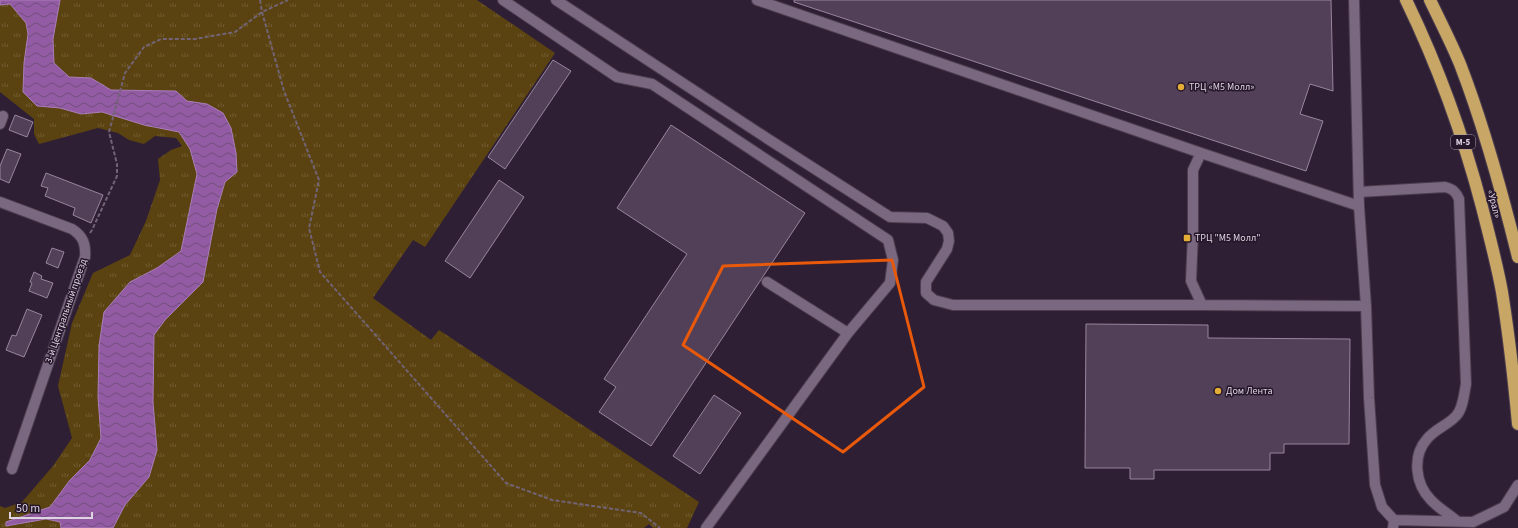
<svg xmlns="http://www.w3.org/2000/svg" width="1518" height="528" viewBox="0 0 1518 528" font-family="'Source Sans 3',sans-serif">
  <style>
    .grass { fill: url(#grass-tufts) }
    .water { fill: url(#water-waves); stroke: #aa7fb7 }
    .building { fill: #514057; stroke: #98859f }
    .lines { fill: none; stroke-linecap: round; stroke-linejoin: round }
    .minor-casing { stroke: #4b3d4f; stroke-width: 12 }
    .highway-casing { stroke: #4b3d4f; stroke-width: 14 }
    .path { stroke: #726376; stroke-width: 2; stroke-dasharray: 4 2; stroke-linecap: butt }
    .minor { stroke: #7a6780; stroke-width: 10 }
    .highway { stroke: #c8a665; stroke-width: 12 }
    .marked { fill: none; stroke: #e8590c; stroke-width: 3; stroke-linejoin: round }
    .poi-dot { fill: #e4ad35; stroke: #25162a; stroke-width: 1.5 }
    .labels { text-anchor: middle; dominant-baseline: central; stroke-width: 3; stroke-linejoin: round; paint-order: stroke }
    .shield { fill: #25162a; stroke: #a79bab; stroke-width: 1 }
    .shield-label { font-size: 9px; font-weight: bold; fill: #dfd4e2 }
    .poi-label { font-size: 10px; fill: #dfd4e2; stroke: #25162a; text-anchor: start }
    .street-label { font-size: 10px; fill: #dfd4e2; stroke: #25162a }
  </style>
  <defs>
    <pattern id="grass-tufts" width="24" height="20" patternUnits="userSpaceOnUse"><rect width="24" height="20" fill="#5a4310"/><path d="M3 7l-1-3M5 7V3M7 7l1-3M15 17l-1-3M17 17v-4M19 17l1-3" fill="none" stroke="#715d32"/></pattern>
    <pattern id="water-waves" width="16" height="10" patternUnits="userSpaceOnUse"><rect width="16" height="10" fill="#935ba4"/><path d="M0 5q4-4 8 0t8 0" fill="none" stroke="#6f4f79"/></pattern>
  </defs>
  <rect width="100%" height="100%" fill="#2f1f34"/>
  <path class="grass" d="M60,0H477L555,53L425,247L413,240L373,298L431,340L439,330L699,502L687,528H653L649,524L644,528H113L125,505L149,477L157,450L153,402L154,335L165,320L203,282L217,209L225,182L237,172L207,104L187,101L176,91L111,90L91,78L69,77L54,63L53,39Z
    M10,4L26,23L28,34L24,63L23,92L37,106L60,108L81,114L102,112L144,125L179,132L190,149L197,174L181,251L157,268L104,312L99,346L98,397L101,438L90,460L70,480L50,507L6,522V526L46,519L60,522L61,528H0V506L5,508L22,502L53,466L72,438L58,386L72,323L93,273L130,255L146,221L160,180L158,159L171,150L182,146L176,138L155,136L144,144L129,140L118,133L98,128L39,144L34,134V119L0,92V5Z"/>
  <path class="water" d="M0,0H60L53,39L54,63L69,77L91,78L111,90L176,91L187,101L207,104L223,113L231,128L236,153L237,172L225,182L217,209L203,282L165,320L154,335L153,402L157,450L149,477L125,505L113,528H61L60,522L46,519L6,526V522L50,507L70,480L90,460L101,438L98,397L99,346L104,312L130,282L157,268L181,251L197,174L190,149L179,132L144,125L102,112L81,114L60,108L37,106L23,92L24,63L28,34L26,23L10,4L0,5Z"/>
  <path class="building" d="M794,0H1331L1333,91L1310,84L1300,114L1323,121L1306,171L794,2Z
    M553,60L571,71L505,169L488,157Z
    M15,115L33,122L27,137L9,130Z
    M671,125L805,213L651,446L599,412L616,387L604,379L687,254L617,208Z
    M7,149L21,154L9,183L0,179V166Z
    M46,173L103,195L91,223L73,215L75,208L45,196L48,188L41,186Z
    M499,180L524,197L470,278L445,261Z
    M52,248L64,252L58,268L46,263Z
    M34,272L42,276L41,279L53,283L47,298L29,291L32,283L30,282Z
    M27,309L42,315L24,357L6,350L12,335L16,336Z
    M1086,324L1208,325V338L1350,339L1349,444H1284V453H1270V470H1154V479H1130V468H1085Z
    M714,395L741,413L700,474L673,456Z"/>
  <g class="lines">
    <defs>
      <path id="minor" d="M503,0L617,77L652,84L888,240L893,260L890,283L848,333L706,528
        M556,0L768,139L890,217L927,218L943,226L948,233L949,241L947,249L926,282V293L934,300L953,305H1202L1366,306
        M757,0L1201,153L1359,206
        M1354,0L1359,206L1366,306L1369,398L1375,485L1382,507L1394,520L1393,528
        M0,124L3,116
        M1201,153L1193,170V233L1191,281L1202,305
        M1359,192L1445,187C1453,189 1456,192 1459,199L1466,384C1464,394 1463,409 1456,416C1448,425 1435,429 1427,439C1412,456 1415,484 1431,500C1438,508 1449,514 1457,521
        M0,202L72,229C83,236 86,244 85,257L12,469
        M767,282L848,333
        M1394,520L1473,522L1504,507L1518,485"/>
      <path id="highway" d="M1406,0C1438,66 1463,135 1482,207C1489,235 1497,264 1502,292C1509,336 1514,380 1518,424
        M1430,0C1440,21 1451,42 1460,64C1484,126 1502,192 1518,257"/>
    </defs>
    <use href="#minor" class="minor-casing"/>
    <use href="#highway" class="highway-casing"/>
    <path class="path" d="M260,0L262,12L284,91L319,180L309,228L320,272L506,483L552,500L641,513L660,528
      M90,233L92,230L117,176V164L109,132L122,84L125,73L144,47L161,39H195L235,32L262,12L288,0"/>
    <use href="#minor" class="minor"/>
    <use href="#highway" class="highway"/>
  </g>
  <path class="marked" d="M892,260L924,387L843,452L683,345L723,266Z"/>
  <g class="poi-dot">
    <circle cx="1181" cy="87" r="4"/>
    <rect x="1183" y="234" width="8" height="8" rx="2"/>
    <circle cx="1218" cy="391" r="4"/>
  </g>
  <g class="labels">
    <rect class="shield" x="1451" y="135" width="24" height="14" rx="3"/>
    <g class="shield-label">
      <text x="1463" y="142">М-5</text>
    </g>
    <g class="poi-label">
      <text x="1189" y="87">ТРЦ «М5 Молл»</text>
      <text x="1195" y="238">ТРЦ "М5 Молл"</text>
      <text x="1226" y="391">Дом Лента</text>
    </g>
    <g class="street-label">
      <text transform="translate(1494 204) rotate(75)">«Урал»</text>
      <text transform="translate(66 311) rotate(-71)">3-й Центральный проезд</text>
    </g>
  </g>
  <path d="M10 512v6h82v-6" fill="none" stroke="#dfd4e2" stroke-width="2"/>
  <text x="16" y="512" font-size="12" fill="#dfd4e2" stroke="#25162a" stroke-width="3" paint-order="stroke">50 m</text>
</svg>
